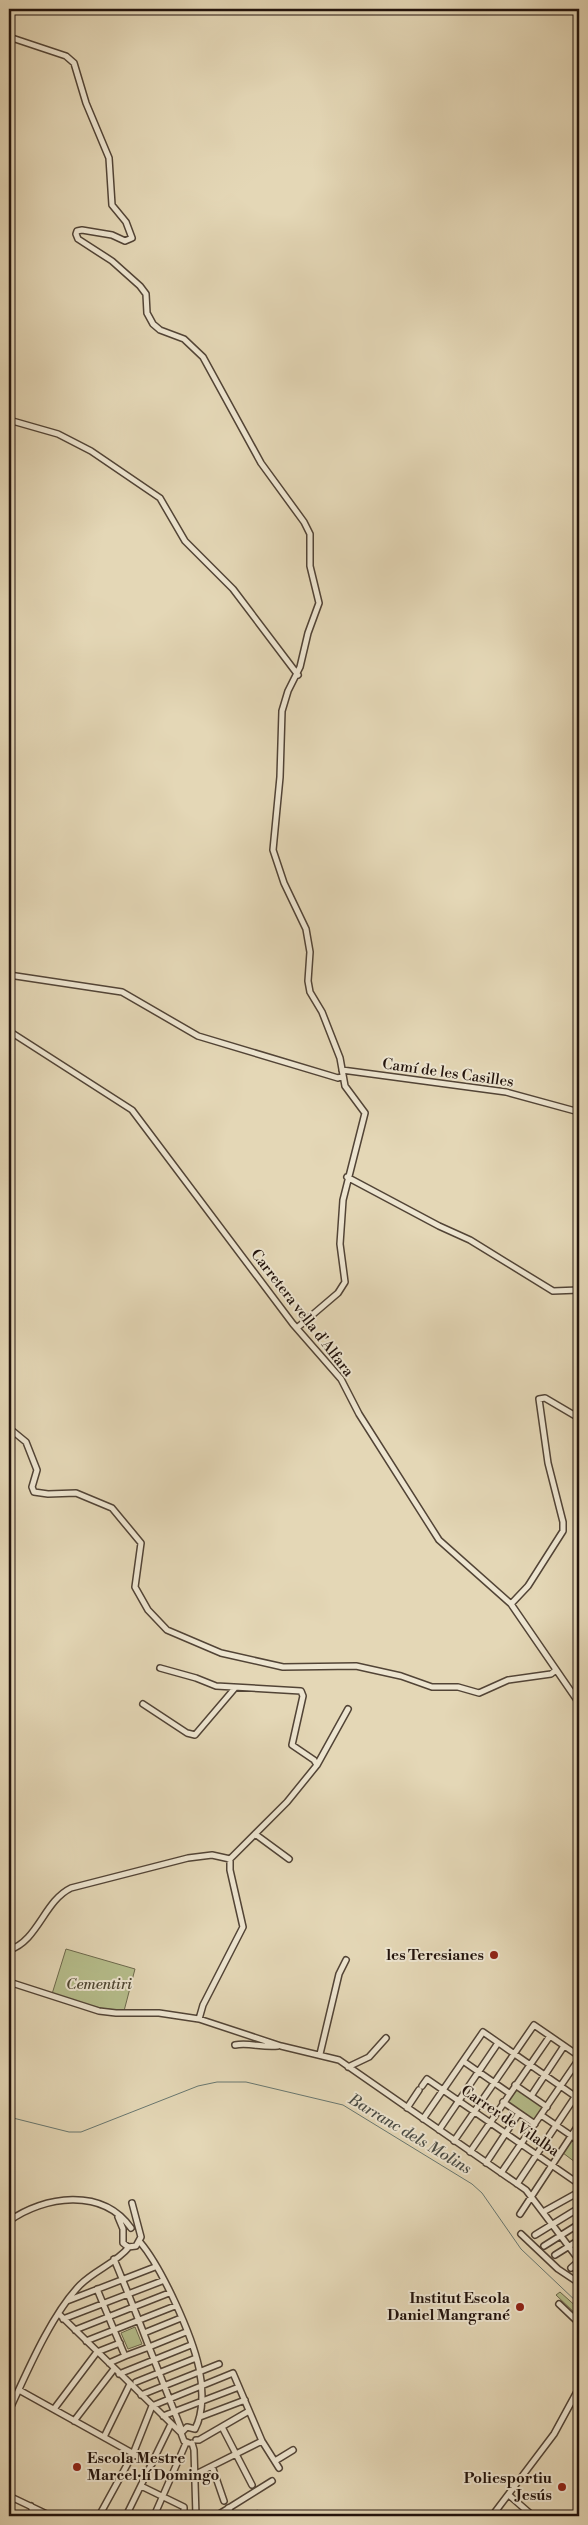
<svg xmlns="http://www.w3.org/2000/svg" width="588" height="2525" viewBox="0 0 588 2525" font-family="'Libre Bodoni',serif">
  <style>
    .green { fill: #b6be8c; stroke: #6c684c }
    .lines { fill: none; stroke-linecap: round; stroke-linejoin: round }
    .stream { stroke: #687770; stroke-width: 1 }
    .minor-casing { stroke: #524436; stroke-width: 8 }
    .minor { stroke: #ede5d0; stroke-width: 5 }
    .poi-dot { fill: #8f2418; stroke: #ede5d0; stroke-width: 2 }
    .labels { text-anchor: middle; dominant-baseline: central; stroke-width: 4; stroke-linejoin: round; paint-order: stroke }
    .street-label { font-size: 15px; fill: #22130c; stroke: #ede5d0 }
    .poi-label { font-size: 15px; font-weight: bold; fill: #22130c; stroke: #ede5d0; text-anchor: end }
    .park-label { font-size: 15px; font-style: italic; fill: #4e4632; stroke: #ede5d0 }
    .water-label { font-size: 16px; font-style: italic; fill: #4b4d46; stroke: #ede5d0 }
  </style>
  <rect width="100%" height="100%" fill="#e4d7b6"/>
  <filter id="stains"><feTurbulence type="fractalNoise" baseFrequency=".004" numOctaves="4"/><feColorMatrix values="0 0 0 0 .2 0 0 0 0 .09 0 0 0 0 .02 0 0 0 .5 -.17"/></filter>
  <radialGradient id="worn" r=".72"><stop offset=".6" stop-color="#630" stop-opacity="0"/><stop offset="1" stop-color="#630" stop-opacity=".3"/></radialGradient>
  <path class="green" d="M66,1949L135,1969L124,2011L100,2008L52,1994Z
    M516,2088L543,2107L534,2120L507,2102Z
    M573,2139L579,2143V2165L563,2153Z
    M560,2292L579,2309V2317L556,2295Z
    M135,2327L142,2344L128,2349L121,2333Z"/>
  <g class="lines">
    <path class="stream" d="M9,2117L69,2132H81L198,2086L217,2082H246L343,2105L472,2184L482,2193L521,2249L579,2304"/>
    <defs>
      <path id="minor" d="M9,37L66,56L74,63L86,103L109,158L112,205L126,222L132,238L125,241L112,235L82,230L77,231L76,234L78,239L112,261L140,286L146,294L147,313L153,324L160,330L184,339L203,357L261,463L304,522L310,534V566L319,603L308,633L300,667L288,691L282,711L280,777L273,850L284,883L306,929L310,952L308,981L310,992L322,1012L340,1058L345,1086L365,1113L343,1200L340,1244L345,1282L338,1293L297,1328
        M9,420L58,434L91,451L160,498L185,541L233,589L298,675
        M9,975L122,992L198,1036L338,1078L343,1076
        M9,1031L132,1110L293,1324L341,1379L359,1414L439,1540L511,1604L579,1703
        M342,1070L506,1092L579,1112
        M347,1177L439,1226L470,1240L553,1291L579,1290
        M9,1428L26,1442L37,1470L32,1487L34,1492L48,1494L76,1493L112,1508L141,1543L135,1587L148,1610L167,1630L221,1653L283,1667L356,1666L401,1676L432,1687H458L479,1693L508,1680L551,1674L556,1670
        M511,1604L528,1586L563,1531V1522L548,1463L539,1399L545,1398L579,1418
        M160,1668L196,1678L216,1686L301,1691L303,1696L292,1745L314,1760L317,1765
        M143,1704L187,1733L195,1735L235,1688
        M255,1834L289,1859
        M9,1950C38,1941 44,1901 71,1888L188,1858L212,1855L230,1859
        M9,1982L99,2011L116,2013H159L199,2019L281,2046L339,2060L526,2190L579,2260
        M199,2019L203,2005L243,1927L230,1870V1859L287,1802L317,1765L348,1709
        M235,2045C249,2042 262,2048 278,2046
        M320,2054L339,1974L346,1960
        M463,2061L509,2093
        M348,2067L369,2057L386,2038
        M515,2085L547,2107
        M422,2086L427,2079L579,2184
        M531,2096L564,2046
        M503,2102L535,2124
        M407,2108L419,2090
        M541,2115L579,2141
        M423,2119L483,2032L579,2099
        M439,2130L498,2043
        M454,2141L534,2025L579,2056
        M470,2152L550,2036
        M486,2163L519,2113
        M501,2173L579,2059
        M517,2184L579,2091
        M543,2212L579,2192
        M520,2214L579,2124
        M118,2217L123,2229V2243L128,2247L136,2246L141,2237L132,2203
        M9,2221C44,2196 102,2187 131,2228
        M521,2234L558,2269L579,2283
        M535,2235L579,2208
        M140,2242C162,2268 192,2335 199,2368C203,2387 204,2412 195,2429
        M544,2246L579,2224
        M555,2255L579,2240
        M114,2259C126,2288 138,2318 149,2347L125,2356L114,2330L175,2306
        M571,2268L579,2261
        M579,2294V2297
        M67,2301L155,2267
        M559,2304L579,2323
        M59,2314L181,2433
        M63,2319L162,2281
        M75,2330L169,2293
        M144,2333L181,2318
        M86,2341L114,2330L97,2289
        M109,2363L125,2356
        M119,2374L191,2345
        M136,2382L196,2358
        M19,2390L152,2464
        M141,2395L219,2364
        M54,2409L97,2352L120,2343
        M9,2411C27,2372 51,2315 80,2285C95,2270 116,2263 129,2247
        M163,2416L239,2387
        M200,2417L245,2400
        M74,2421L114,2369
        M222,2427L252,2485
        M182,2431L149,2347L186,2332
        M104,2437L130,2384
        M196,2440H199L249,2411
        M189,2443L184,2441L181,2433L187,2427L195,2429
        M192,2443L194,2450L196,2516
        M275,2461L293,2450
        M212,2466L224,2501
        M194,2475L262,2441
        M141,2486L184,2507V2516
        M9,2496L51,2516
        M510,2496L533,2516
        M31,2506L33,2511L31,2516
        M228,2508L233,2516
        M99,2516L133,2454L152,2406L233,2373L262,2441L279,2468
        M126,2516L171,2424
        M154,2516L186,2443
        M216,2516L272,2481
        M254,2516L257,2514
        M492,2516L554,2434L579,2388"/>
    </defs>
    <use href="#minor" class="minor-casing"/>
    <use href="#minor" class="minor"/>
  </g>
  <g class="poi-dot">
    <circle cx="494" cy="1955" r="5"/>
    <circle cx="520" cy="2307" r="5"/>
    <circle cx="77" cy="2467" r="5"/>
    <circle cx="562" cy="2487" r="5"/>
  </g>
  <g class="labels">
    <g class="street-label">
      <text transform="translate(448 1073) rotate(8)">Camí de les Casilles</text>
      <text transform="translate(302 1313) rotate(52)">Carretera vella d'Alfara</text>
      <text transform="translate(510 2121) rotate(34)">Carrer de Vilalba</text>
    </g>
    <g class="poi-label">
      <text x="484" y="1955">les Teresianes</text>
      <text x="510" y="2298">Institut Escola<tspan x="510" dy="17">Daniel Mangrané</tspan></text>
      <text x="87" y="2458" text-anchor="start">Escola Mestre<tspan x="87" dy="17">Marcel·lí Domingo</tspan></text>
      <text x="552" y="2478">Poliesportiu<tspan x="552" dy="17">Jesús</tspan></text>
    </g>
    <g class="park-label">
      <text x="99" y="1984">Cementiri</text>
    </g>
    <g class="water-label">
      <text transform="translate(410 2134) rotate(31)">Barranc dels Molins</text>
    </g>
  </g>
  <rect width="588" height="2525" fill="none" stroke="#e4d7b6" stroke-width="30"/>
  <rect x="10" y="10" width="568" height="2505" fill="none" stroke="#22130c" stroke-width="2.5"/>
  <rect x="15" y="15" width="558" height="2495" fill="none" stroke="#22130c"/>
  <rect width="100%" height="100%" filter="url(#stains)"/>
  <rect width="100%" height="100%" fill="url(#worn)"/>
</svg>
